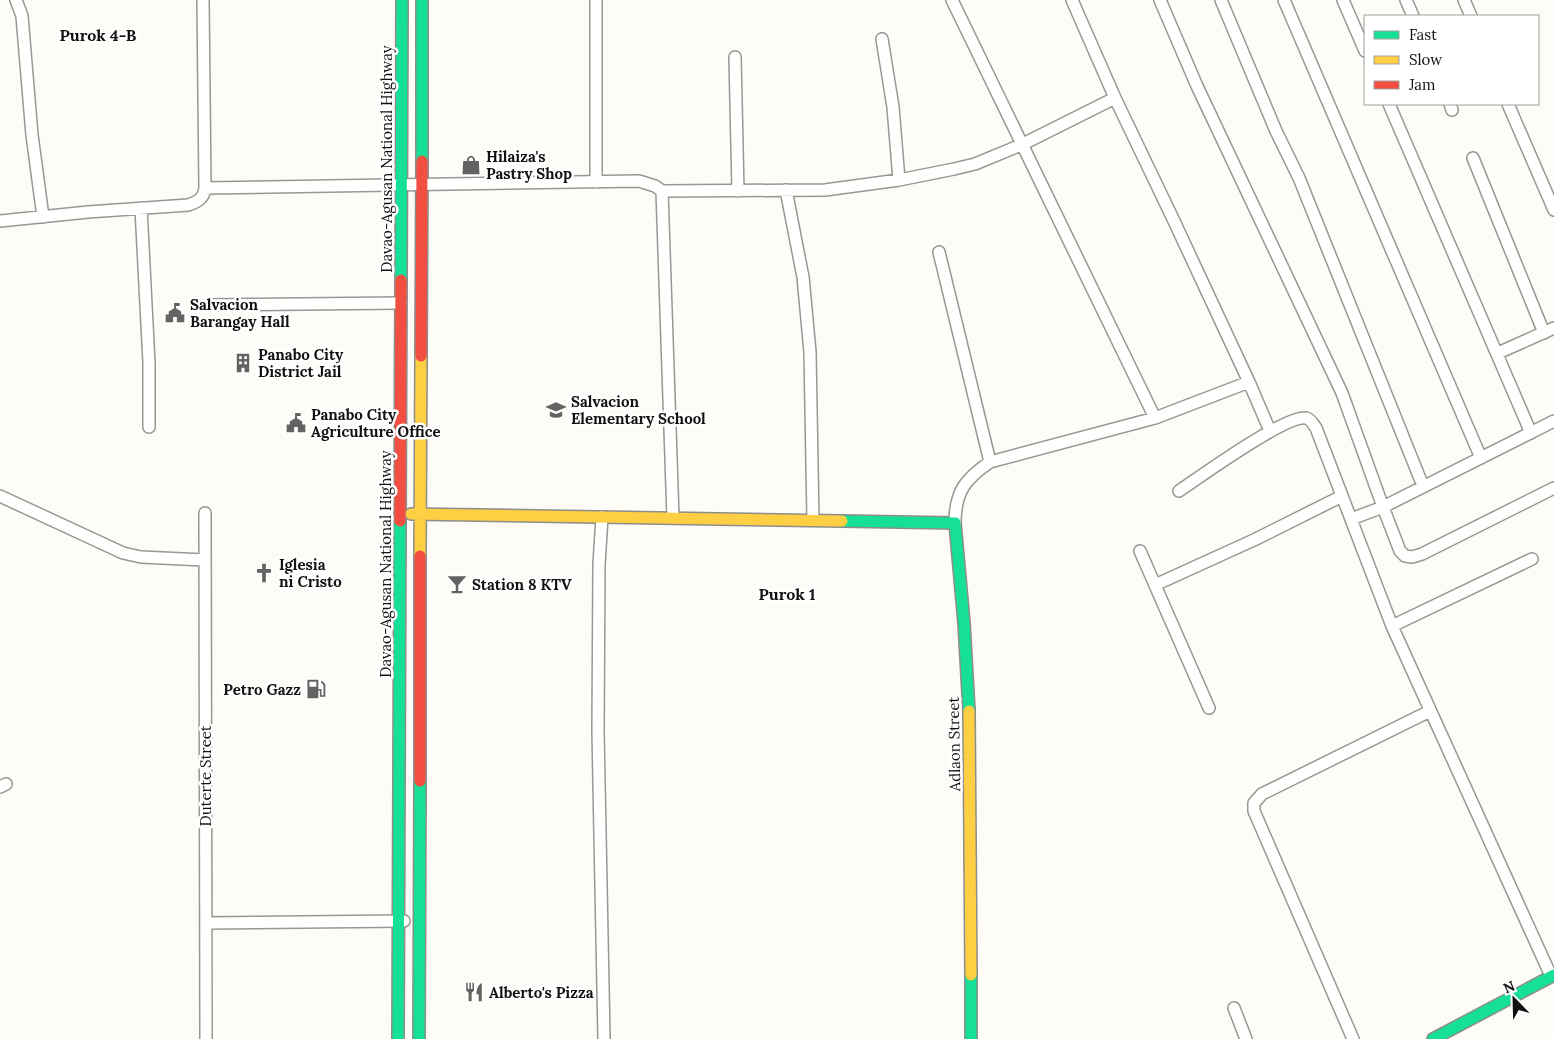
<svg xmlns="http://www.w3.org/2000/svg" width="1554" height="1039" viewBox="0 0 1554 1039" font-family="Lora,serif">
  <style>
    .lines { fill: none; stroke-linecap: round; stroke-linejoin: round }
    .street-casing { stroke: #979795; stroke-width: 14 }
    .fast-casing { stroke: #8e8d8b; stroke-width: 14 }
    .slow-casing { stroke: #8e8d8b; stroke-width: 14 }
    .jam-casing { stroke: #8e8d8b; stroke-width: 14 }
    .street { stroke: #fffffe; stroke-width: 11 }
    .fast { stroke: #16e098; stroke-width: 11 }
    .slow { stroke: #ffcf43; stroke-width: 11 }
    .jam { stroke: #f24e42; stroke-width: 11 }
    .labels { text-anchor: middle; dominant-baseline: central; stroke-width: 5; stroke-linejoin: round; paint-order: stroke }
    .poi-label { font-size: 15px; font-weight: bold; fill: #111; stroke: #fff; text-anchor: start }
    .street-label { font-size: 15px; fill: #111; stroke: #fff }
    .neighbourhood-label { font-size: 16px; font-weight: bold; fill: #111; stroke: #fff }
  </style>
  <rect width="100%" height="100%" fill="#fdfcf7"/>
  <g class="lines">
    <defs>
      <path id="street" d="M16,0L22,16L32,135L43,217
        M952,0L1155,418
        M1072,0L1115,98L1174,221L1249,382L1270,431
        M1160,0L1197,86L1342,393L1383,507L1400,551L1405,556L1412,557L1422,554L1554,488
        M1221,0L1276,131L1299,178L1423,486
        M1284,0L1481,458
        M1343,0L1365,51
        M1406,0L1413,16
        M1464,0L1471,16
        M882,39L893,107L899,180
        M735,57L738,191
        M1389,104L1531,433
        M1450,104L1452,110
        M1508,104L1554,210
        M1473,158L1544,333
        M596,182V0
        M205,188L639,181L655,186L662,191L825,190L899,180L954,169L975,164L1021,145L1115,98
        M786,190L803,277L810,352L813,520
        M662,191L673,518
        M141,208L149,363V427
        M0,221L88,212L188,205C198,202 204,198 205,188L203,0
        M939,252L990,462
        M208,305L401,303
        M1498,353L1554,328
        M1179,491C1200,477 1285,415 1306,418C1311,419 1313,424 1316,428L1392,626L1551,976
        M0,496L123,553L141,557L204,560
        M205,513L206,1039
        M602,517L599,564L598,731L604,1039
        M1351,519L1383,507L1554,421
        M955,523C955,492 965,479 990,462L1155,418L1249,382
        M1140,551L1209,708
        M1155,585L1256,539L1342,496
        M1392,626L1532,559
        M0,787L6,784
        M206,923L404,921
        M1234,1008L1246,1039
        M1353,1039L1254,811V803L1262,794L1430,711"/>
      <path id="fast" d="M422,161V0
        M401,280L402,0
        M842,521L955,523L964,623L969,711
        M971,975V1039
        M398,1039L400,521
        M419,1039L420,781
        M1433,1039L1554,975"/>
      <path id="slow" d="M411,514L842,521
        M420,556L421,356
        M969,711L971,975"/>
      <path id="jam" d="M421,356L422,161
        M400,521L401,280
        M420,781V556"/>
    </defs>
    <use href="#street" class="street-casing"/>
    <use href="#fast" class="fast-casing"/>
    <use href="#slow" class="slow-casing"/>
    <use href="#jam" class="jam-casing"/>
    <use href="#street" class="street"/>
    <use href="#fast" class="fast"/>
    <use href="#slow" class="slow"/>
    <use href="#jam" class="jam"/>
  </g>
  <defs>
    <symbol id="shop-bare" viewBox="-9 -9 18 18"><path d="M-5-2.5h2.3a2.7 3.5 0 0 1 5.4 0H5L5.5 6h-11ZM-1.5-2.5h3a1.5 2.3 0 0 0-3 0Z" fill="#646362" stroke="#fff" stroke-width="2.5" paint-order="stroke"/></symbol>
    <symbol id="civic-bare" viewBox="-9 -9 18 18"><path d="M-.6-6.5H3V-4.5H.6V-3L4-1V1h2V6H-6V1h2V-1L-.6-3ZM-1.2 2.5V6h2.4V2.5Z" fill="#646362" stroke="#fff" stroke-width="2.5" paint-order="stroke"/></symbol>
    <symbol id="building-bare" viewBox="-9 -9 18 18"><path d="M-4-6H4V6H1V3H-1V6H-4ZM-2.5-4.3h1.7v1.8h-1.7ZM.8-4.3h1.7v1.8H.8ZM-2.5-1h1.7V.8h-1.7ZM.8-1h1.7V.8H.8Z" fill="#646362" stroke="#fff" stroke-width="2.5" paint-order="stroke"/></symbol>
    <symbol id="school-bare" viewBox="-9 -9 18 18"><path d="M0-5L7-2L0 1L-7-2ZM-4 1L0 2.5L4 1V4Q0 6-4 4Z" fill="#646362" stroke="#fff" stroke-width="2.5" paint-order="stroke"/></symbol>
    <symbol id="church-bare" viewBox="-9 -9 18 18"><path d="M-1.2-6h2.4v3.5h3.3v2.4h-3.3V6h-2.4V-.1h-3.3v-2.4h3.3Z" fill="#646362" stroke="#fff" stroke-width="2.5" paint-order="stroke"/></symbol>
    <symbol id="bar-bare" viewBox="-9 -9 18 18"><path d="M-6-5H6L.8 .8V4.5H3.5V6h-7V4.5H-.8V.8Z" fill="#646362" stroke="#fff" stroke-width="2.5" paint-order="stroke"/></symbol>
    <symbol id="fuel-bare" viewBox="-9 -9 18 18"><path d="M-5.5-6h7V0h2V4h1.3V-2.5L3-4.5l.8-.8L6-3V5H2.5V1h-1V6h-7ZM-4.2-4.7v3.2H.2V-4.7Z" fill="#646362" stroke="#fff" stroke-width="2.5" paint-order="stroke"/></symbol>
    <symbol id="restaurant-bare" viewBox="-9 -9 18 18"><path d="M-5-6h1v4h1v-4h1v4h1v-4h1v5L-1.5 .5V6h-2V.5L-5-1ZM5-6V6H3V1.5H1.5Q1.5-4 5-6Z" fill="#646362" stroke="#fff" stroke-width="2.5" paint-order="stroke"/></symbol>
  </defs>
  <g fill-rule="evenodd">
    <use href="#shop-bare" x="457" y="151" width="28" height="28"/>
    <use href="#civic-bare" x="161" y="299" width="28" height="28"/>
    <use href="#building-bare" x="229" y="349" width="28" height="28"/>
    <use href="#school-bare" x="542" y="396" width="28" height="28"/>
    <use href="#civic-bare" x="282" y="409" width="28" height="28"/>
    <use href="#church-bare" x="250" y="559" width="28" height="28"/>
    <use href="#bar-bare" x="443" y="570" width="28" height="28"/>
    <use href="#fuel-bare" x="302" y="675" width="28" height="28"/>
    <use href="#restaurant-bare" x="460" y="978" width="28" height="28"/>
  </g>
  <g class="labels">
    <g class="poi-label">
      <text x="486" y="156">Hilaiza's<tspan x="486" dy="17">Pastry Shop</tspan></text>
      <text x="190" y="304">Salvacion<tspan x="190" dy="17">Barangay Hall</tspan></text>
      <text x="258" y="354">Panabo City<tspan x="258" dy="17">District Jail</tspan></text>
      <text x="571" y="401">Salvacion<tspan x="571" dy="17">Elementary School</tspan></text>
      <text x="311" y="414">Panabo City<tspan x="311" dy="17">Agriculture Office</tspan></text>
      <text x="279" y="564">Iglesia<tspan x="279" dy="17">ni Cristo</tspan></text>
      <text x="472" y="584">Station 8 KTV</text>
      <text x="301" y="689" text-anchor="end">Petro Gazz</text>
      <text x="489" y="992">Alberto's Pizza</text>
    </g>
    <g class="street-label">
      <text transform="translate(386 159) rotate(-90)">Davao-Agusan National Highway</text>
      <text transform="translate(385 564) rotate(-90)">Davao-Agusan National Highway</text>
      <text transform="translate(954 744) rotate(-91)">Adlaon Street</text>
      <text transform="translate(205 776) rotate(-90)">Duterte Street</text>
    </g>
    <g class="neighbourhood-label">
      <text x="98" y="35">Purok 4-B</text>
      <text x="787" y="594">Purok 1</text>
    </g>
  </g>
  <rect x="1364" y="15" width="175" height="90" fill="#ffffff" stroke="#a0a0a0"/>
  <rect x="1374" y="31" width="25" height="8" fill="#16e098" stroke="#a0a0a0"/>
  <text x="1409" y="40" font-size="15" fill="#111111">Fast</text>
  <rect x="1374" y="56" width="25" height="8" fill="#ffcf43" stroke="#a0a0a0"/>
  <text x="1409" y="65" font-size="15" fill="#111111">Slow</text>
  <rect x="1374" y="81" width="25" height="8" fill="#f24e42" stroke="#a0a0a0"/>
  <text x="1409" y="90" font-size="15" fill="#111111">Jam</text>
  <g transform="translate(1514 999) rotate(337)" stroke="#ffffff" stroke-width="4" paint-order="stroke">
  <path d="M0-4L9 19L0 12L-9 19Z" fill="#111111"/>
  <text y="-8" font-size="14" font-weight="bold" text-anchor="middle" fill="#111111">N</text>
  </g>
</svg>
